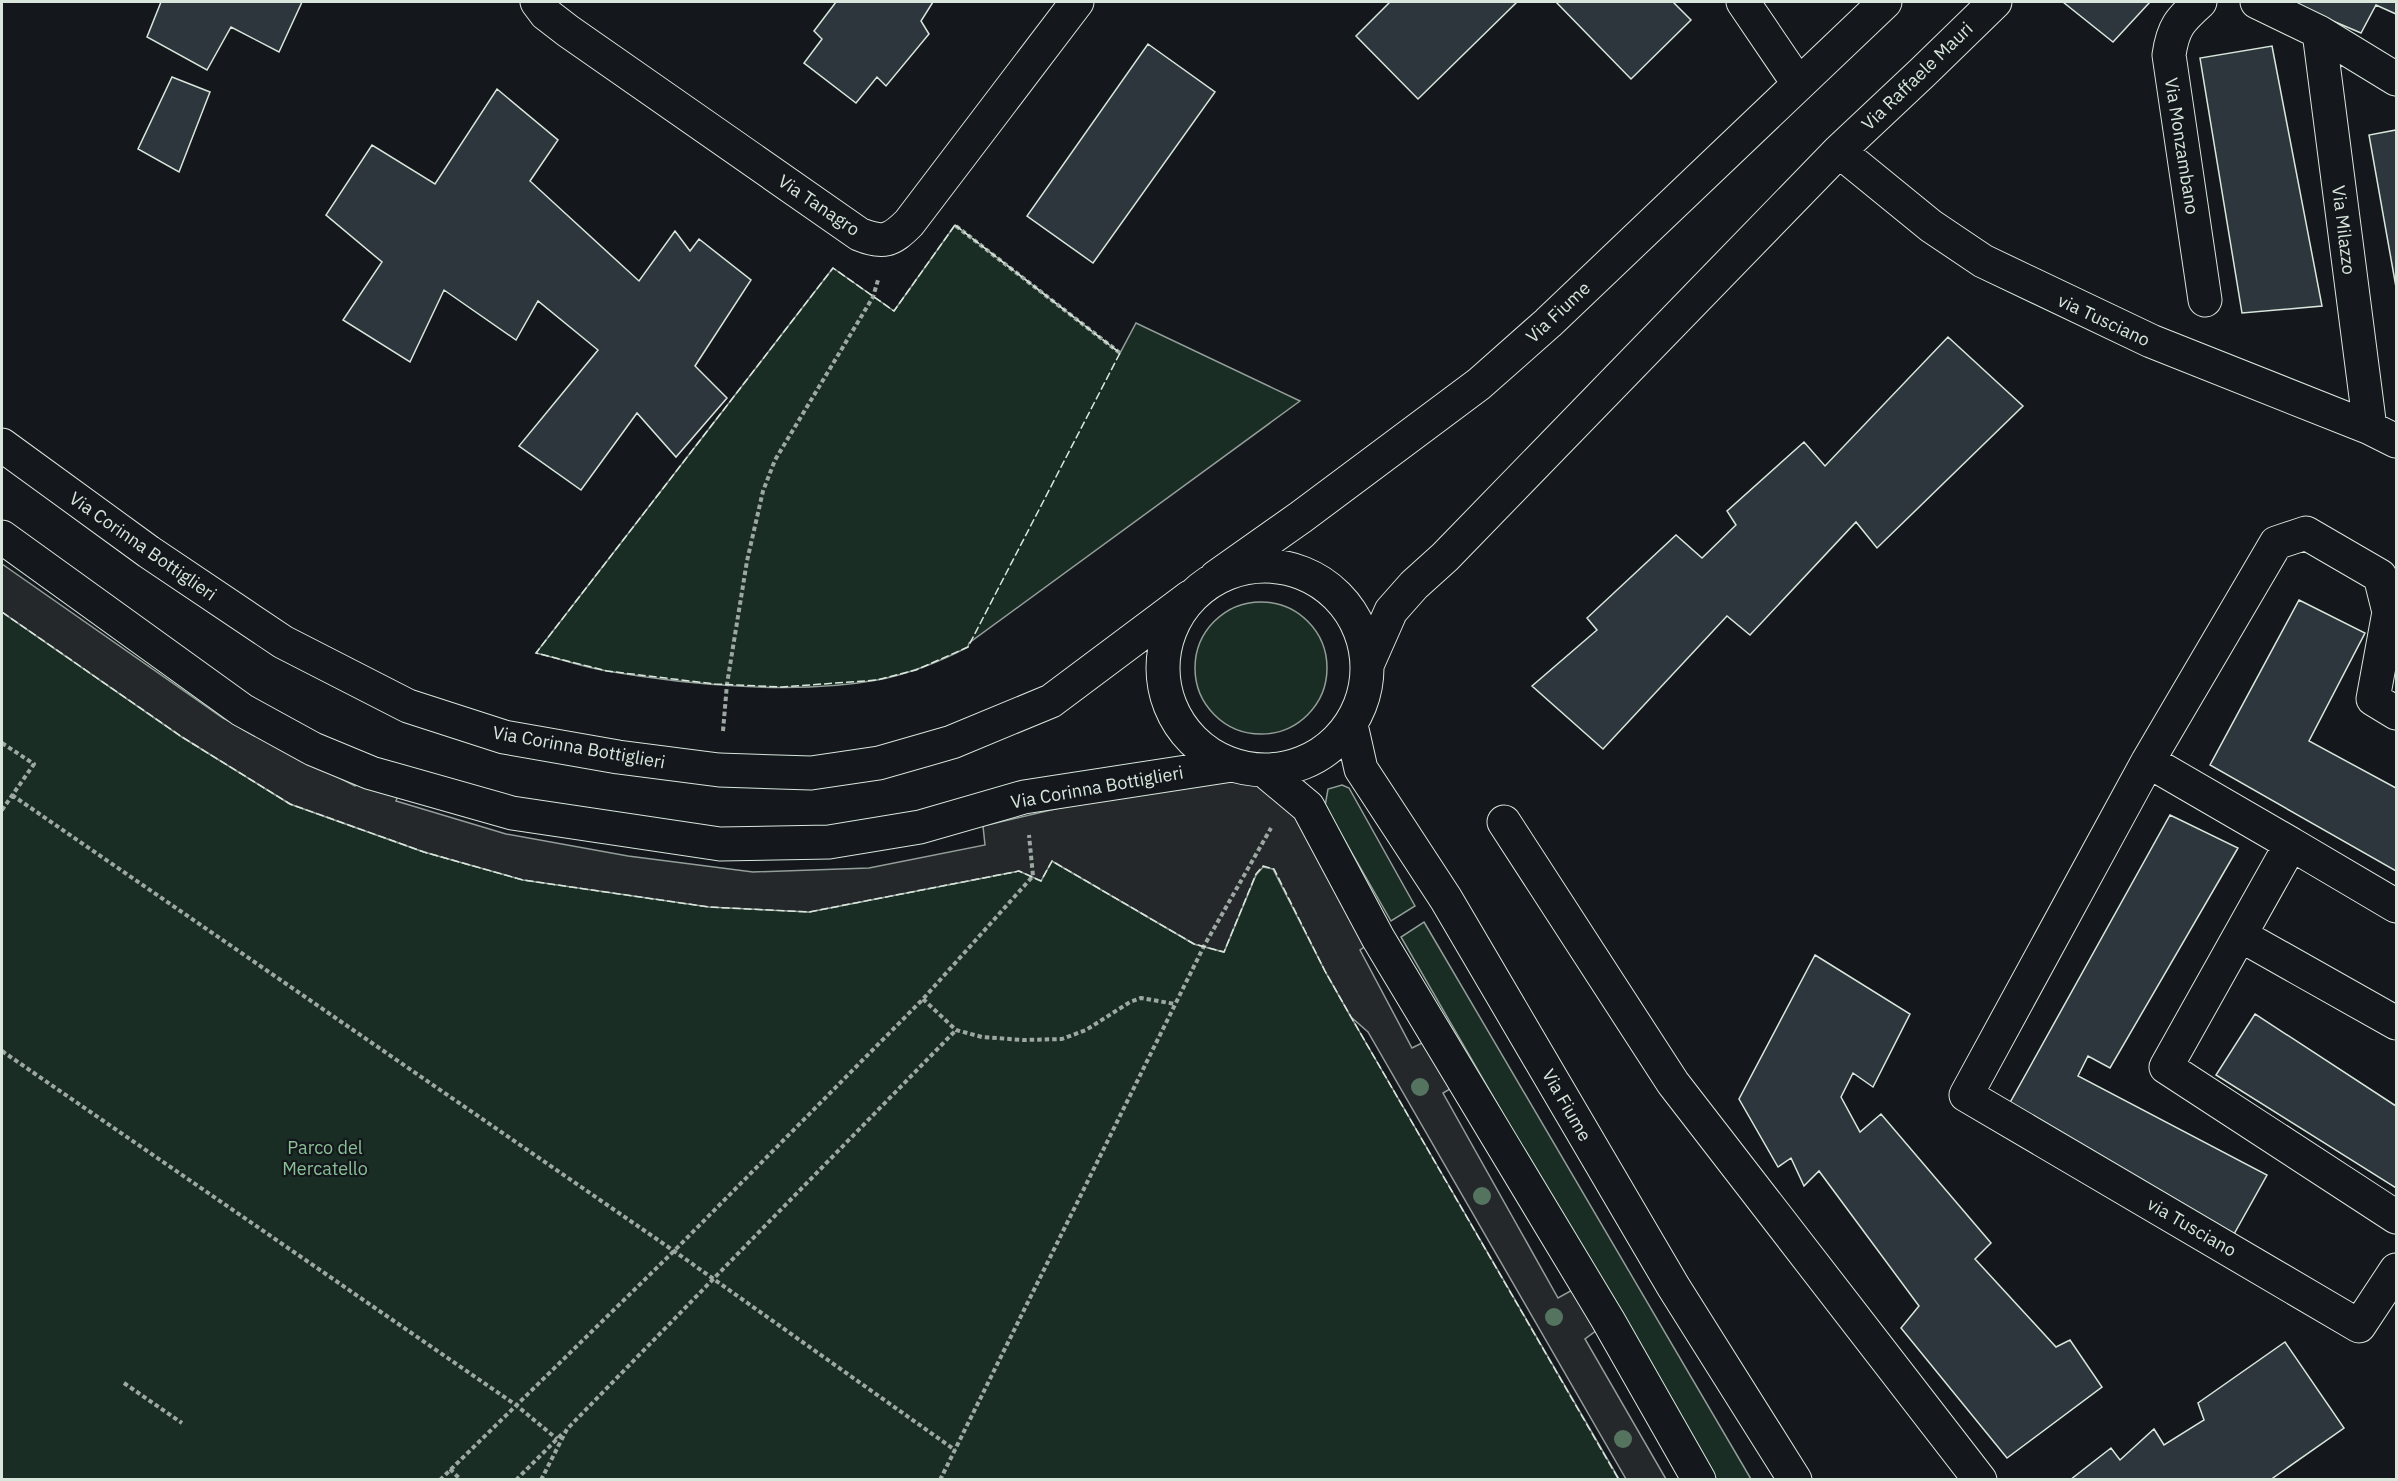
<svg xmlns="http://www.w3.org/2000/svg" width="2398" height="1481" viewBox="0 0 2398 1481" font-family="'IBM Plex Sans',sans-serif">
  <style>
    .green { fill: #1a2d24; stroke: #939e99; stroke-width: 1.5 }
    .parking { fill: #24282b; stroke: #939e99; stroke-width: 1.5 }
    .building { fill: #2c363c; stroke: #d8e6dc; stroke-width: 1.5 }
    .lines { fill: none; stroke-linecap: round; stroke-linejoin: round }
    .minor-casing { stroke: #d8e6dc; stroke-width: 35 }
    .path { stroke: #9da8a2; stroke-width: 4; stroke-dasharray: 4.5 3; stroke-linecap: butt }
    .minor { stroke: #14181c; stroke-width: 33 }
    .fence { stroke: #d8e6dc; stroke-width: 1.5; stroke-dasharray: 8 3; stroke-linecap: butt }
    .tree { fill: #55745f }
    .labels { text-anchor: middle; dominant-baseline: central; stroke-width: 4.5; stroke-linejoin: round; paint-order: stroke }
    .street-label { font-size: 18px; fill: #d8e6dc; stroke: #14181c }
    .park-label { font-size: 18px; fill: #8ac095; stroke: #14181c }
  </style>
  <rect width="100%" height="100%" fill="#14181c"/>
  <path class="green" d="M955,225L1120,353L1136,323L1300,401L969,643L968,647C939,662 909,674 877,680C795,695 689,685 607,671C584,667 560,659 536,653L833,268L894,311Z
    M1195 668a66 66 0 1 1 132 0a66 66 0 1 1-132 0Z
    M2,612L182,737L290,804L424,852L523,880L809,912L1019,871L1033,876L1052,861L1194,944L1224,952L1256,874L1263,866L1274,869L1325,971L1351,1017L1619,1479H2Z
    M1342,785L1349,788L1415,906L1391,921L1325,806L1328,789Z
    M1424,922L1751,1479H1714L1401,937Z"/>
  <path class="parking" d="M2,564L223,718L355,786L360,776L400,790L396,801L506,834L628,856L753,872L869,868L985,845L983,826L1208,773L1232,770L1260,777L1281,794L1372,942L1360,950L1412,1048L1428,1040L1455,1086L1443,1093L1558,1298L1574,1289L1597,1330L1585,1339L1666,1479H1626L1368,1032L1351,1017L1325,971L1273,869L1263,867L1256,875L1224,952L1194,944L1052,861L1041,881L1019,871L809,912L709,907L523,880L424,852L290,804L182,737L2,612Z"/>
  <path class="building" d="M161,2H302L279,52L231,27L207,70L147,37Z
    M836,2H933L921,21L929,34L886,86L877,77L856,103L804,63L822,39L814,31Z
    M1390,2H1517L1418,99L1356,36Z
    M1556,2H1673L1691,20L1631,79Z
    M2063,2H2150L2113,42Z
    M2294,2H2396V14L2376,5L2361,33L2293,4Z
    M1148,44L1215,92L1093,263L1027,216Z
    M2272,46L2322,306L2242,313L2200,58Z
    M172,77L210,92L179,172L138,149Z
    M497,89L558,140L530,181L639,281L675,231L690,251L699,239L751,280L695,366L727,398L676,457L637,413L581,490L519,446L598,350L538,301L516,340L444,290L410,362L343,320L382,262L326,215L372,145L435,184Z
    M2396,130V287L2369,135Z
    M1948,337L2023,406L1877,548L1856,522L1750,635L1727,616L1603,749L1532,686L1597,630L1587,618L1676,535L1702,558L1736,525L1727,511L1804,442L1825,466Z
    M2299,600L2365,633L2309,741L2396,788V871L2210,765Z
    M2170,815L2238,848L2110,1068L2088,1056L2078,1076L2267,1175L2234,1234L2007,1108Z
    M1815,955L1910,1014L1873,1087L1853,1073L1841,1097L1860,1132L1881,1114L1991,1243L1975,1259L2056,1347L2070,1340L2102,1387L2007,1458L1901,1328L1919,1306L1819,1171L1804,1186L1791,1158L1778,1167L1739,1099Z
    M2255,1014L2396,1106V1188L2216,1075Z
    M2285,1342L2344,1428L2270,1480H2070L2111,1448L2120,1460L2154,1429L2164,1445L2204,1420L2198,1403Z"/>
  <g class="lines">
    <defs>
      <path id="minor" d="M537,2L546,14L568,31L859,234C883,244 891,241 909,223L1077,2
        M1743,2L1798,83
        M2200,2C2180,20 2173,27 2169,55L2205,300
        M2257,2L2319,32L2396,79
        M2319,32L2370,428
        M1839,151L1931,226L1983,261L2151,341L2370,428L2396,441
        M2,445L149,552L283,642L408,706L504,737L618,757L719,770L811,773L879,763L952,742L1051,701L1190,597
        M2,537L242,710L313,749L371,773L512,813L720,844L829,842L920,827L1024,797L1232,765
        M1163 668a102 102 0 1 1 204 0a102 102 0 1 1-204 0Z
        M1216,577L1301,517L1479,384L1548,323L1885,2
        M1368,663L1391,611L1414,585L1445,557L1839,151L1923,72L1995,2
        M2396,713L2373,699L2389,612L2380,576L2306,533L2276,543L2148,761L1966,1095L2359,1326L2396,1270
        M1351,725L1361,769L1446,899L1673,1286L1795,1480
        M2148,761L2291,844
        M1265,771L1308,807L1378,938L1608,1320L1699,1480
        M1504,822L1673,1083L1980,1480
        M2396,906L2291,844L2166,1067L2396,1217
        M2240,935L2396,1023"/>
    </defs>
    <use href="#minor" class="minor-casing"/>
    <path class="path" d="M956,226L1120,353
      M723,731L727,684L747,561L763,491L775,460L873,297L878,280
      M2,743L34,764L2,810
      M12,795L674,1251L955,1450
      M923,999L956,1030L982,1037L1023,1040L1062,1039L1086,1030L1130,1002L1141,998L1175,1004
      M2,1051L516,1405L557,1439
      M124,1383L182,1423
      M450,1469L461,1480
      M440,1480L674,1251L923,999L1033,876L1029,835
      M516,1480L564,1432
      M541,1480L567,1429L956,1030
      M940,1480L1204,946L1271,828"/>
    <use href="#minor" class="minor"/>
    <path class="fence" d="M955,225L1120,353L968,647L916,670L877,680L782,687L715,684L607,671L536,653L833,268L894,311Z
      M2,612L182,737L290,804L424,852L523,880L709,907L809,912L1019,871L1041,881L1052,861L1194,944L1224,952L1256,874L1263,866L1274,869L1325,971L1351,1017L1619,1480"/>
  </g>
  <g class="tree">
    <circle cx="1420" cy="1087" r="9"/>
    <circle cx="1482" cy="1196" r="9"/>
    <circle cx="1554" cy="1317" r="9"/>
    <circle cx="1623" cy="1439" r="9"/>
  </g>
  <g class="labels">
    <g class="street-label">
      <text transform="translate(1917 76) rotate(-44)">Via Raffaele Mauri</text>
      <text transform="translate(2182 146) rotate(81)">Via Monzambano</text>
      <text transform="translate(819 205) rotate(34)">Via Tanagro</text>
      <text transform="translate(2344 230) rotate(83)">Via Milazzo</text>
      <text transform="translate(1558 312) rotate(-43)">Via Fiume</text>
      <text transform="translate(2104 320) rotate(25)">via Tusciano</text>
      <text transform="translate(143 546) rotate(35)">Via Corinna Bottiglieri</text>
      <text transform="translate(579 747) rotate(10)">Via Corinna Bottiglieri</text>
      <text transform="translate(1097 787) rotate(-10)">Via Corinna Bottiglieri</text>
      <text transform="translate(1567 1105) rotate(60)">Via Fiume</text>
      <text transform="translate(2192 1227) rotate(30)">via Tusciano</text>
    </g>
    <g class="park-label">
      <text x="325" y="1147">Parco del<tspan x="325" dy="21">Mercatello</tspan></text>
    </g>
  </g>
  <rect width="2398" height="1481" fill="none" stroke="#d8e6dc" stroke-width="6"/>
</svg>
